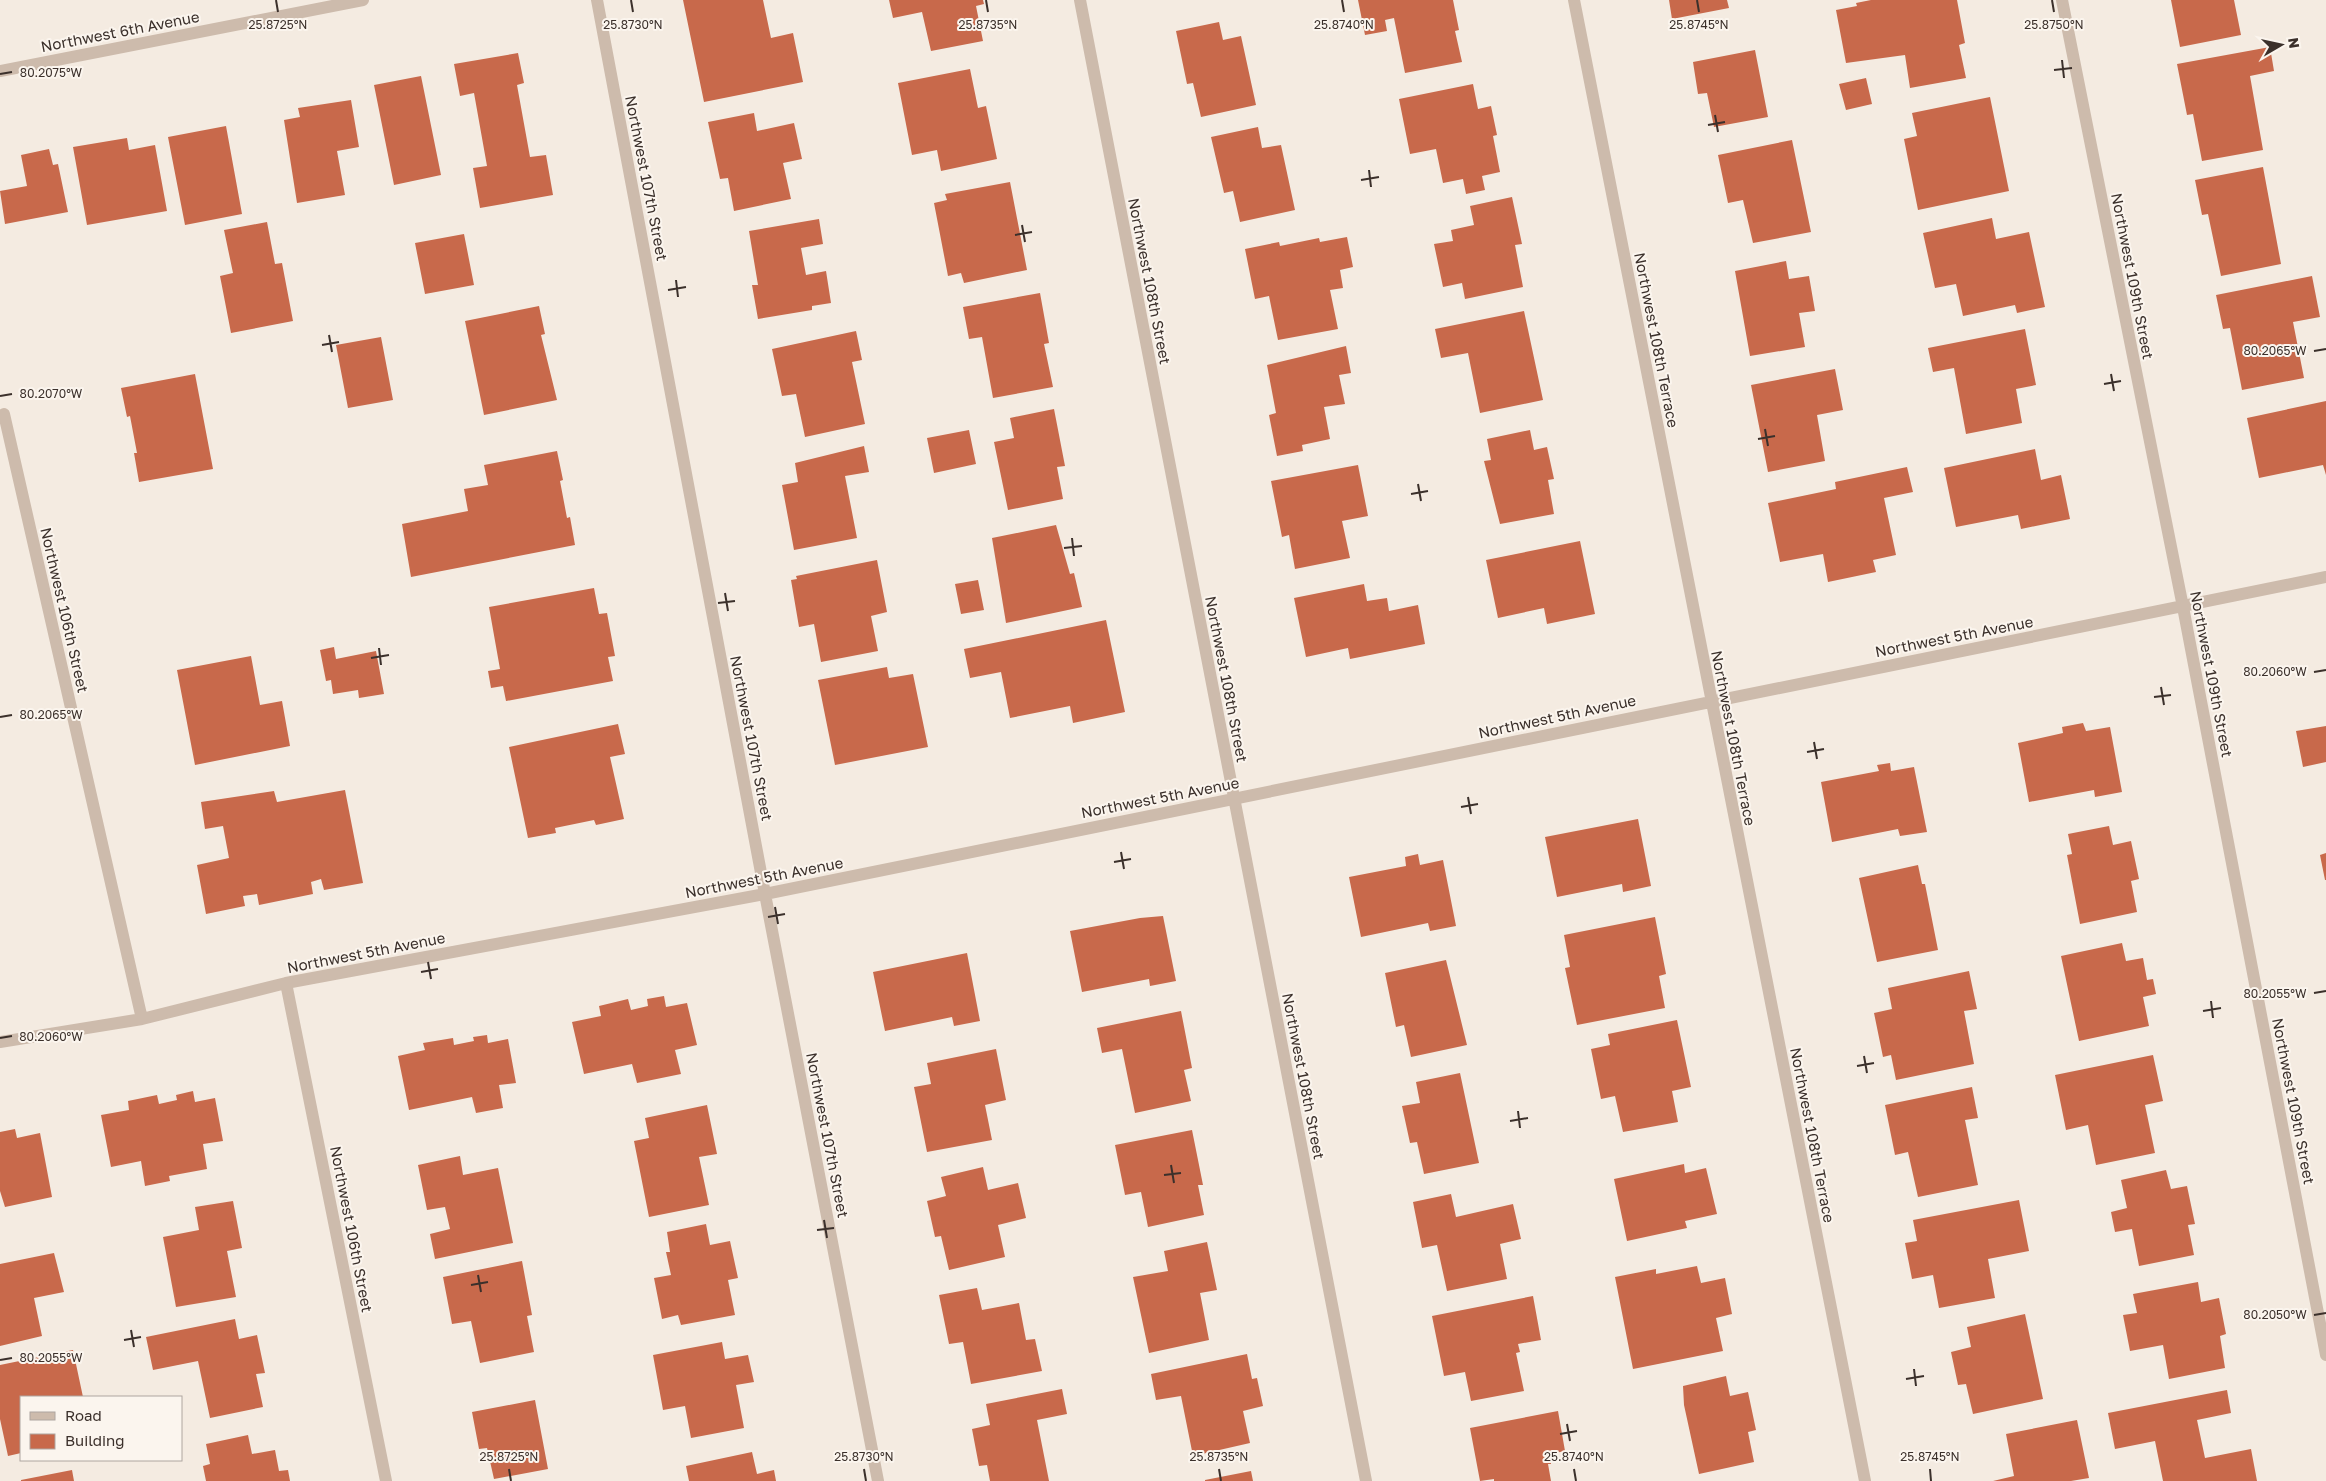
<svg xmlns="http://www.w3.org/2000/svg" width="2326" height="1481" viewBox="0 0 2326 1481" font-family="'Golos Text',sans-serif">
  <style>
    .building { fill: #c8694b }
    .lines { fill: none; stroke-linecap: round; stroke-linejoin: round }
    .minor { stroke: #cdbbac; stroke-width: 12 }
    .ticks { fill: none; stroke: #3b302b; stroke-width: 2 }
    .labels { text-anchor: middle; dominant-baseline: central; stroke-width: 4; stroke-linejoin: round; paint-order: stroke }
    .street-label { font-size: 15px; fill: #3b302b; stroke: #fbf5ee }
    .ticks-label { font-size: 12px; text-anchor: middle; fill: #3b302b; stroke: #fbf5ee; stroke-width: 4; stroke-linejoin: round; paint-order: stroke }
  </style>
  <rect width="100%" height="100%" fill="#f4ebe1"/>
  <path class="building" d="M683,0H763L771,38L793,33L803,82L704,102Z
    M889,0H983L984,4L976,6L983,41L931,51L922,12L893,18Z
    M1358,0H1453L1459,30L1455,31L1462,62L1405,73L1394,18L1385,20L1387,31L1365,35Z
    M1669,0H1727L1729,8L1672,19Z
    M1871,0H1957L1965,43L1959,45L1966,78L1910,88L1905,55L1846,63L1836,10L1857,6L1856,3Z
    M2171,0H2234L2241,35L2180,47Z
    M1219,22L1223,40L1241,36L1256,105L1201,117L1193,83L1187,84L1176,31Z
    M2270,47L2274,71L2250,76L2263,150L2202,161L2193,114L2187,115L2177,64Z
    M1755,50L1768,117L1714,127L1707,93L1698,94L1693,62Z
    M518,53L524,83L517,85L530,157L546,155L553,195L480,208L473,168L487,166L474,93L460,96L454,64Z
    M970,69L978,108L986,106L997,159L941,171L937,150L912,155L898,83Z
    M421,76L441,175L394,185L374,85Z
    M1866,78L1872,104L1846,110L1839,84Z
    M1473,84L1478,109L1491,106L1497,135L1493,136L1500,172L1482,176L1485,190L1466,194L1463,179L1443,183L1436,149L1410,154L1399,99Z
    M1990,97L2009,191L1918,210L1904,139L1917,136L1912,113Z
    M351,100L359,147L337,151L345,195L297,203L284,120L300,117L298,108Z
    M754,113L757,131L794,123L802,159L783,163L791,199L734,211L728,178L720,179L708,122Z
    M226,126L242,214L185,225L168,137Z
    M1258,127L1262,148L1281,145L1295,210L1240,222L1233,191L1224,193L1211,137Z
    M127,138L129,150L155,145L167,211L87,225L73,147Z
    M1792,140L1811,232L1753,243L1743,200L1728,203L1718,155Z
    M49,149L53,165L58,164L68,212L5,224L0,191L27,186L21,155Z
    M2263,167L2281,264L2221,276L2208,214L2202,215L2195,180Z
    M1010,182L1027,270L964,283L961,273L948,276L934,203L947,200L945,194Z
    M1512,197L1522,244L1515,245L1523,287L1465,299L1462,283L1443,287L1434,244L1453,241L1451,230L1474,225L1470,206Z
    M1992,218L1996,239L2029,232L2045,307L2017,313L2015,305L1963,316L1956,284L1935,288L1923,233Z
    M819,219L823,244L801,248L806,275L826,271L831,303L812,306V310L758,319L752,285H758L749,231Z
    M267,222L275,264L282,263L293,321L231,333L220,276L233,273L224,230Z
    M464,234L474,285L425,294L415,243Z
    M1347,237L1353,267L1340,270L1343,288L1330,290L1338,329L1278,340L1269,296L1255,299L1245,249L1279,242L1280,246L1319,238L1320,242Z
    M1786,261L1789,279L1809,276L1815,311L1799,313L1805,347L1750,356L1735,271Z
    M2312,276L2320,317L2293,322L2304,378L2242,390L2230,328L2223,329L2216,295Z
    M1040,293L1049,343L1044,344L1053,387L993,398L982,337L969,339L963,307Z
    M539,306L545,334L541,335L557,400L484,415L465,321Z
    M1524,311L1543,400L1480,413L1468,353L1441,358L1435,329Z
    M2025,329L2036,385L2016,389L2022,423L1966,434L1954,368L1933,372L1928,348Z
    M856,331L862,360L852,362L865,424L805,437L796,394L782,396L772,349Z
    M381,337L393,400L348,408L336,345Z
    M1346,346L1351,373L1339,375L1345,404L1324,407L1330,439L1302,445L1303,451L1277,456L1269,415L1276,413L1267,365Z
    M1835,369L1843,410L1817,415L1825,461L1768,472L1751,385Z
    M195,374L213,469L139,482L134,453H137L130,416L127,417L121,388Z
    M2326,401V475L2323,465L2259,478L2247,418Z
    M1054,409L1065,466L1057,467L1063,499L1008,510L994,442L1014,438L1010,418Z
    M969,430L976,464L934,473L927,438Z
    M1530,430L1534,450L1547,447L1554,479L1548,480L1554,514L1500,524L1484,461L1491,460L1487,439Z
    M864,446L869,472L845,476L857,538L794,550L782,485L798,482L795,463Z
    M2035,449L2041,480L2061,475L2070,519L2021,529L2018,515L1956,527L1944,468Z
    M557,451L563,480L560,481L567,518L570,517L575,545L411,577L402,524L468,511L464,489L488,485L484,465Z
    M1358,465L1368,516L1342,521L1350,558L1295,569L1289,535L1282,537L1271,481Z
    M1907,467L1913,492L1884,498L1896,555L1873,560L1876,572L1828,582L1823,554L1780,562L1768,503L1836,489L1835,482Z
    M1056,525L1070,574L1074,573L1082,607L1006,623L992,538Z
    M1580,541L1595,614L1547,624L1544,608L1498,618L1486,560Z
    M877,560L887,612L871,616L878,651L821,662L814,624L799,627L791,580L797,579L796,576Z
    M978,580L984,610L961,614L955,584Z
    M1364,584L1367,601L1387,598L1389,611L1418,605L1425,644L1350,659L1348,648L1306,657L1294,598Z
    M594,588L599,614L607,613L615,656L608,657L613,681L506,701L503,686L491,688L488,671L500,669L489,607Z
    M1106,620L1125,712L1073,723L1070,706L1010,718L1001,672L970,678L964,649Z
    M334,647L336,659L376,651L384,694L359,698L358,690L333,694L331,680L326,681L320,650Z
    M251,656L260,705L282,701L290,746L195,765L177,670Z
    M887,667L889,678L913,674L928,747L835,765L818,680Z
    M2083,723L2086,731L2110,727L2122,792L2095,797L2094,790L2029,802L2018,743L2063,733L2062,727Z
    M618,724L625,754L610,757L624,819L596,825L594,820L555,828L556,833L528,838L509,747Z
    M2326,726V762L2303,767L2296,731Z
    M1890,763L1891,771L1914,767L1927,832L1900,836L1898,829L1832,842L1821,782L1879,771L1877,765Z
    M345,790L363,883L324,890L321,879L311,882L313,894L259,905L257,894L243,896L245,906L206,914L197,865L229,858L223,826L205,829L201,802L274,791L277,802Z
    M1638,819L1651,886L1623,892L1622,884L1557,897L1545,837Z
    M2109,826L2113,845L2131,841L2139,879L2131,881L2137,912L2080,924L2067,855L2072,854L2068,834Z
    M2326,853V880H2325L2320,855Z
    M1418,854L1420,865L1443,860L1456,926L1430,931L1428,923L1361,937L1349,877L1406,866L1405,857Z
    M1918,865L1922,884H1925L1938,950L1877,962L1859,878Z
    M1163,916L1176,981L1150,986L1149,979L1082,992L1070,931L1140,918Z
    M1655,917L1666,974L1659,976L1665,1008L1577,1025L1565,968L1570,967L1564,935Z
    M2122,943L2126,961L2143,958L2147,980L2153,979L2156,994L2143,997L2149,1026L2079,1041L2061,956Z
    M967,953L980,1021L954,1026L952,1017L885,1031L873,972Z
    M1446,960L1467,1045L1411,1057L1404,1025L1396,1027L1385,973Z
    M1969,971L1977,1009L1964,1011L1974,1064L1896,1080L1891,1055L1883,1057L1874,1013L1892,1009L1888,988Z
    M664,996L666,1007L687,1003L697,1045L675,1050L681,1074L637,1083L632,1064L584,1074L572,1022L601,1016L599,1006L628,999L631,1010L648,1006L647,999Z
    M1181,1011L1192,1068L1184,1070L1191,1101L1135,1113L1122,1049L1102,1053L1097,1028Z
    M1677,1020L1691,1087L1672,1091L1678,1122L1623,1132L1615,1096L1601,1099L1591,1049L1610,1045L1608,1034Z
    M487,1035L488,1043L508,1039L516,1083L499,1085L503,1108L476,1113L472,1097L409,1110L398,1056L425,1050L423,1043L453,1038L454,1045L474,1041L473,1037Z
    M996,1049L1006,1100L985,1105L992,1140L927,1152L914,1087L931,1084L927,1063Z
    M2153,1055L2163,1101L2145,1105L2155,1153L2096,1165L2088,1125L2066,1130L2055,1075Z
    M1460,1073L1479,1163L1424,1174L1417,1142L1410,1143L1402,1106L1420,1103L1416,1082Z
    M1972,1087L1978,1118L1965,1120L1978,1185L1918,1197L1908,1152L1895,1155L1885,1105Z
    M193,1091L195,1102L215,1098L223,1141L203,1144L207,1169L169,1176L170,1181L145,1186L141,1161L111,1167L101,1115L129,1110L128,1101L157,1095L159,1104L177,1100L176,1095Z
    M707,1105L717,1154L699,1157L709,1205L649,1217L634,1141L649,1138L645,1118Z
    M15,1129L17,1138L40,1133L52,1197L5,1207L0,1191V1132Z
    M1192,1130L1203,1185H1198L1204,1215L1148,1227L1141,1192L1125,1195L1115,1145Z
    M460,1156L463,1175L498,1168L513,1243L435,1259L430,1234L450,1229L445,1207L427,1210L418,1165Z
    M1684,1164L1685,1173L1706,1168L1717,1214L1685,1221L1687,1228L1627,1241L1614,1179Z
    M983,1167L988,1190L1018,1183L1026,1218L998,1225L1005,1257L949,1270L941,1236L935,1237L927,1201L946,1196L941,1177Z
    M2166,1170L2171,1189L2187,1186L2195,1224L2188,1225L2194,1255L2139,1266L2132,1229L2115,1232L2111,1212L2127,1208L2121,1180Z
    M1451,1194L1456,1217L1513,1204L1521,1239L1500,1244L1507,1279L1447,1291L1437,1245L1422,1248L1413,1202Z
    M2019,1200L2029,1251L1988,1259L1995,1298L1939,1308L1933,1275L1912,1279L1905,1243L1917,1241L1913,1220Z
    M233,1201L242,1248L227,1251L236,1297L176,1307L163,1237L199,1230L195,1207Z
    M706,1224L710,1245L730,1241L738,1278L728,1280L735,1315L681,1325L678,1315L662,1319L654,1278L671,1275L666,1252H670L667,1232Z
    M1207,1242L1217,1290L1200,1293L1209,1340L1149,1353L1133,1277L1168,1271L1164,1251Z
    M54,1253L64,1292L34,1298L42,1336L0,1346V1264Z
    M522,1261L532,1315L527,1316L534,1352L480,1363L471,1321L452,1324L443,1277Z
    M1697,1266L1701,1283L1725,1278L1732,1314L1716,1318L1723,1351L1633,1369L1615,1277L1656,1269V1274Z
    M2198,1282L2201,1302L2219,1298L2226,1334L2220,1336L2225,1368L2169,1379L2163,1345L2130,1351L2123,1315L2137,1313L2133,1294Z
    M977,1288L982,1310L1019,1303L1026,1340L1035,1339L1042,1371L971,1384L963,1342L949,1344L939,1295Z
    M1533,1296L1541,1340L1518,1344L1520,1352L1516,1353L1524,1391L1471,1401L1465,1372L1444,1376L1432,1316Z
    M2025,1314L2043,1399L1973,1414L1966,1384L1958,1385L1951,1352L1971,1347L1967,1327Z
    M235,1319L239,1339L257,1335L265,1373L256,1374L263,1407L210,1418L198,1361L153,1370L146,1337Z
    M722,1342L725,1359L748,1355L754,1382L736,1385L744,1428L691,1438L685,1406L663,1410L653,1355Z
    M73,1350L83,1397H21V1453L8,1456L0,1419V1365Z
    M1247,1354L1252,1379L1257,1378L1263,1406L1243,1411L1250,1443L1193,1456L1181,1396L1156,1400L1151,1374Z
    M1726,1376L1730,1396L1748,1392L1756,1430L1748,1432L1754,1462L1699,1474L1684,1405L1683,1386Z
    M1062,1389L1067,1414L1037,1420L1049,1481H990L987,1465L979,1466L972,1429L990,1425L986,1404Z
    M2227,1390L2231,1413L2197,1420L2205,1458L2251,1449L2257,1481H2163L2155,1441L2115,1449L2108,1413Z
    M535,1400L548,1469L494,1479L487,1448L479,1449L472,1412Z
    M1558,1411L1565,1451L1550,1454L1551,1464H1548L1551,1481H1494V1479L1480,1481L1470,1428Z
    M2077,1420L2089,1478L2071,1481H1993L2014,1476L2006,1434Z
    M248,1435L252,1454L275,1450L279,1471L288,1470L290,1481H206L203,1466L210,1464L206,1444Z
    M752,1452L757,1474L774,1470L776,1481H689L686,1466Z
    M72,1470L74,1481H21V1480Z
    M1251,1471L1253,1481H1205V1480Z"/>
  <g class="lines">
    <path class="minor" d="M597,0L765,894L878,1481
      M1080,0L1366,1481
      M1574,0L1865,1481
      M2062,0L2183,607L2326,1355
      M0,71L363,0
      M4,414L142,1019
      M286,983L386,1481
      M0,1042L142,1019L286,983L765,894L2326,577"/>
  </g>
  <path class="ticks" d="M276,0L278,12M631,0L633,12M986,0L988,12M1342,0L1344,12M1697,0L1699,12M2052,0L2054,12M2062,60L2064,78M2054,70L2072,68M0,74L12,72M1715,115L1718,132M1708,125L1725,122M1369,170L1371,187M1361,180L1379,177M1022,225L1025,242M1015,235L1032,232M676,280L678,297M668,290L686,287M329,335L332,352M322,345L339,342M2314,351L2326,349M2111,374L2114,391M2104,384L2121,381M0,396L12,394M1765,429L1768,446M1758,439L1775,436M1418,484L1421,501M1411,494L1428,491M1072,538L1074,556M1064,548L1082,546M725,593L728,611M718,603L735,601M379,648L381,665M371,658L389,655M2314,672L2326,670M2161,687L2164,705M2154,697L2171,695M0,717L12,715M1814,742L1817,759M1807,752L1824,749M1468,797L1471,814M1461,807L1478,804M1121,852L1124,869M1114,862L1131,859M775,907L778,924M768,917L785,914M428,962L431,979M421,972L438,969M2314,993L2326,991M2211,1001L2213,1018M2203,1011L2221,1008M0,1038L12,1036M1864,1056L1867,1073M1857,1066L1874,1063M1518,1111L1520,1128M1510,1121L1528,1118M1171,1165L1174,1183M1164,1175L1181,1173M824,1220L827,1238M817,1230L834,1228M478,1275L481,1292M471,1285L488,1282M2314,1315L2326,1313M131,1330L134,1347M124,1340L141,1337M0,1360L12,1358M1914,1369L1916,1386M1906,1379L1924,1376M1567,1424L1570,1441M1560,1434L1577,1431M509,1469L511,1481M864,1469L866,1481M1219,1469L1221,1481M1574,1469L1576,1481M1930,1469L1931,1481"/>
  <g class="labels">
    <g class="street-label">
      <text transform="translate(120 31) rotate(-11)">Northwest 6th Avenue</text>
      <text transform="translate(647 178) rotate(79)">Northwest 107th Street</text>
      <text transform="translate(2133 276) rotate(79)">Northwest 109th Street</text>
      <text transform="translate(1150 281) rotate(79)">Northwest 108th Street</text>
      <text transform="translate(1657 340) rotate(79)">Northwest 108th Terrace</text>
      <text transform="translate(65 610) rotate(77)">Northwest 106th Street</text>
      <text transform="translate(1954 636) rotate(-11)">Northwest 5th Avenue</text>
      <text transform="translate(2212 674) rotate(79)">Northwest 109th Street</text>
      <text transform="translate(1227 679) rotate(79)">Northwest 108th Street</text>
      <text transform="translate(1557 716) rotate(-12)">Northwest 5th Avenue</text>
      <text transform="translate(752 738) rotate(79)">Northwest 107th Street</text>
      <text transform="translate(1734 738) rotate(79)">Northwest 108th Terrace</text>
      <text transform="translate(1160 797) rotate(-11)">Northwest 5th Avenue</text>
      <text transform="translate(764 877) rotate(-11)">Northwest 5th Avenue</text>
      <text transform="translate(366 952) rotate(-11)">Northwest 5th Avenue</text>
      <text transform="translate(1304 1076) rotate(79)">Northwest 108th Street</text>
      <text transform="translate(2294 1101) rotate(79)">Northwest 109th Street</text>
      <text transform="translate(828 1135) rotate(79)">Northwest 107th Street</text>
      <text transform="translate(1813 1135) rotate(79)">Northwest 108th Terrace</text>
      <text transform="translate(352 1229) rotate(79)">Northwest 106th Street</text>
    </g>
  </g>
  <g class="ticks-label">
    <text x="278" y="29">25.8725°N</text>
    <text x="633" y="29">25.8730°N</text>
    <text x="988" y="29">25.8735°N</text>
    <text x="1344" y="29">25.8740°N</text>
    <text x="1699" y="29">25.8745°N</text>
    <text x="2054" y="29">25.8750°N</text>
    <text x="51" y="77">80.2075°W</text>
    <text x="2275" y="355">80.2065°W</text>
    <text x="51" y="398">80.2070°W</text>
    <text x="2275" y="676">80.2060°W</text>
    <text x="51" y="719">80.2065°W</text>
    <text x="2275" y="998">80.2055°W</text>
    <text x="51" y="1041">80.2060°W</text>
    <text x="2275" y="1319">80.2050°W</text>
    <text x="51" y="1362">80.2055°W</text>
    <text x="509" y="1461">25.8725°N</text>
    <text x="864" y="1461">25.8730°N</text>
    <text x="1219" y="1461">25.8735°N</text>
    <text x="1574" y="1461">25.8740°N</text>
    <text x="1930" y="1461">25.8745°N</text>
  </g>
  <rect x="20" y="1396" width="162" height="65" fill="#fbf5ee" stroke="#aea6a0"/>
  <rect x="30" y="1412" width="25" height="8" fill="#cdbbac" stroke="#aea6a0"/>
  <text x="65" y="1421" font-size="15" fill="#3b302b">Road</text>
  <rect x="30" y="1434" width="25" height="15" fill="#c8694b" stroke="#aea6a0"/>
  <text x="65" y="1446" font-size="15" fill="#3b302b">Building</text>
  <g transform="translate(2281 45) rotate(81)" stroke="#fbf5ee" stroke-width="4" paint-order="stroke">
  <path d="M0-4L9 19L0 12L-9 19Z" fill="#3b302b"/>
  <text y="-8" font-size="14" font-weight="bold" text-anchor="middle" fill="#3b302b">N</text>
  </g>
</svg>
